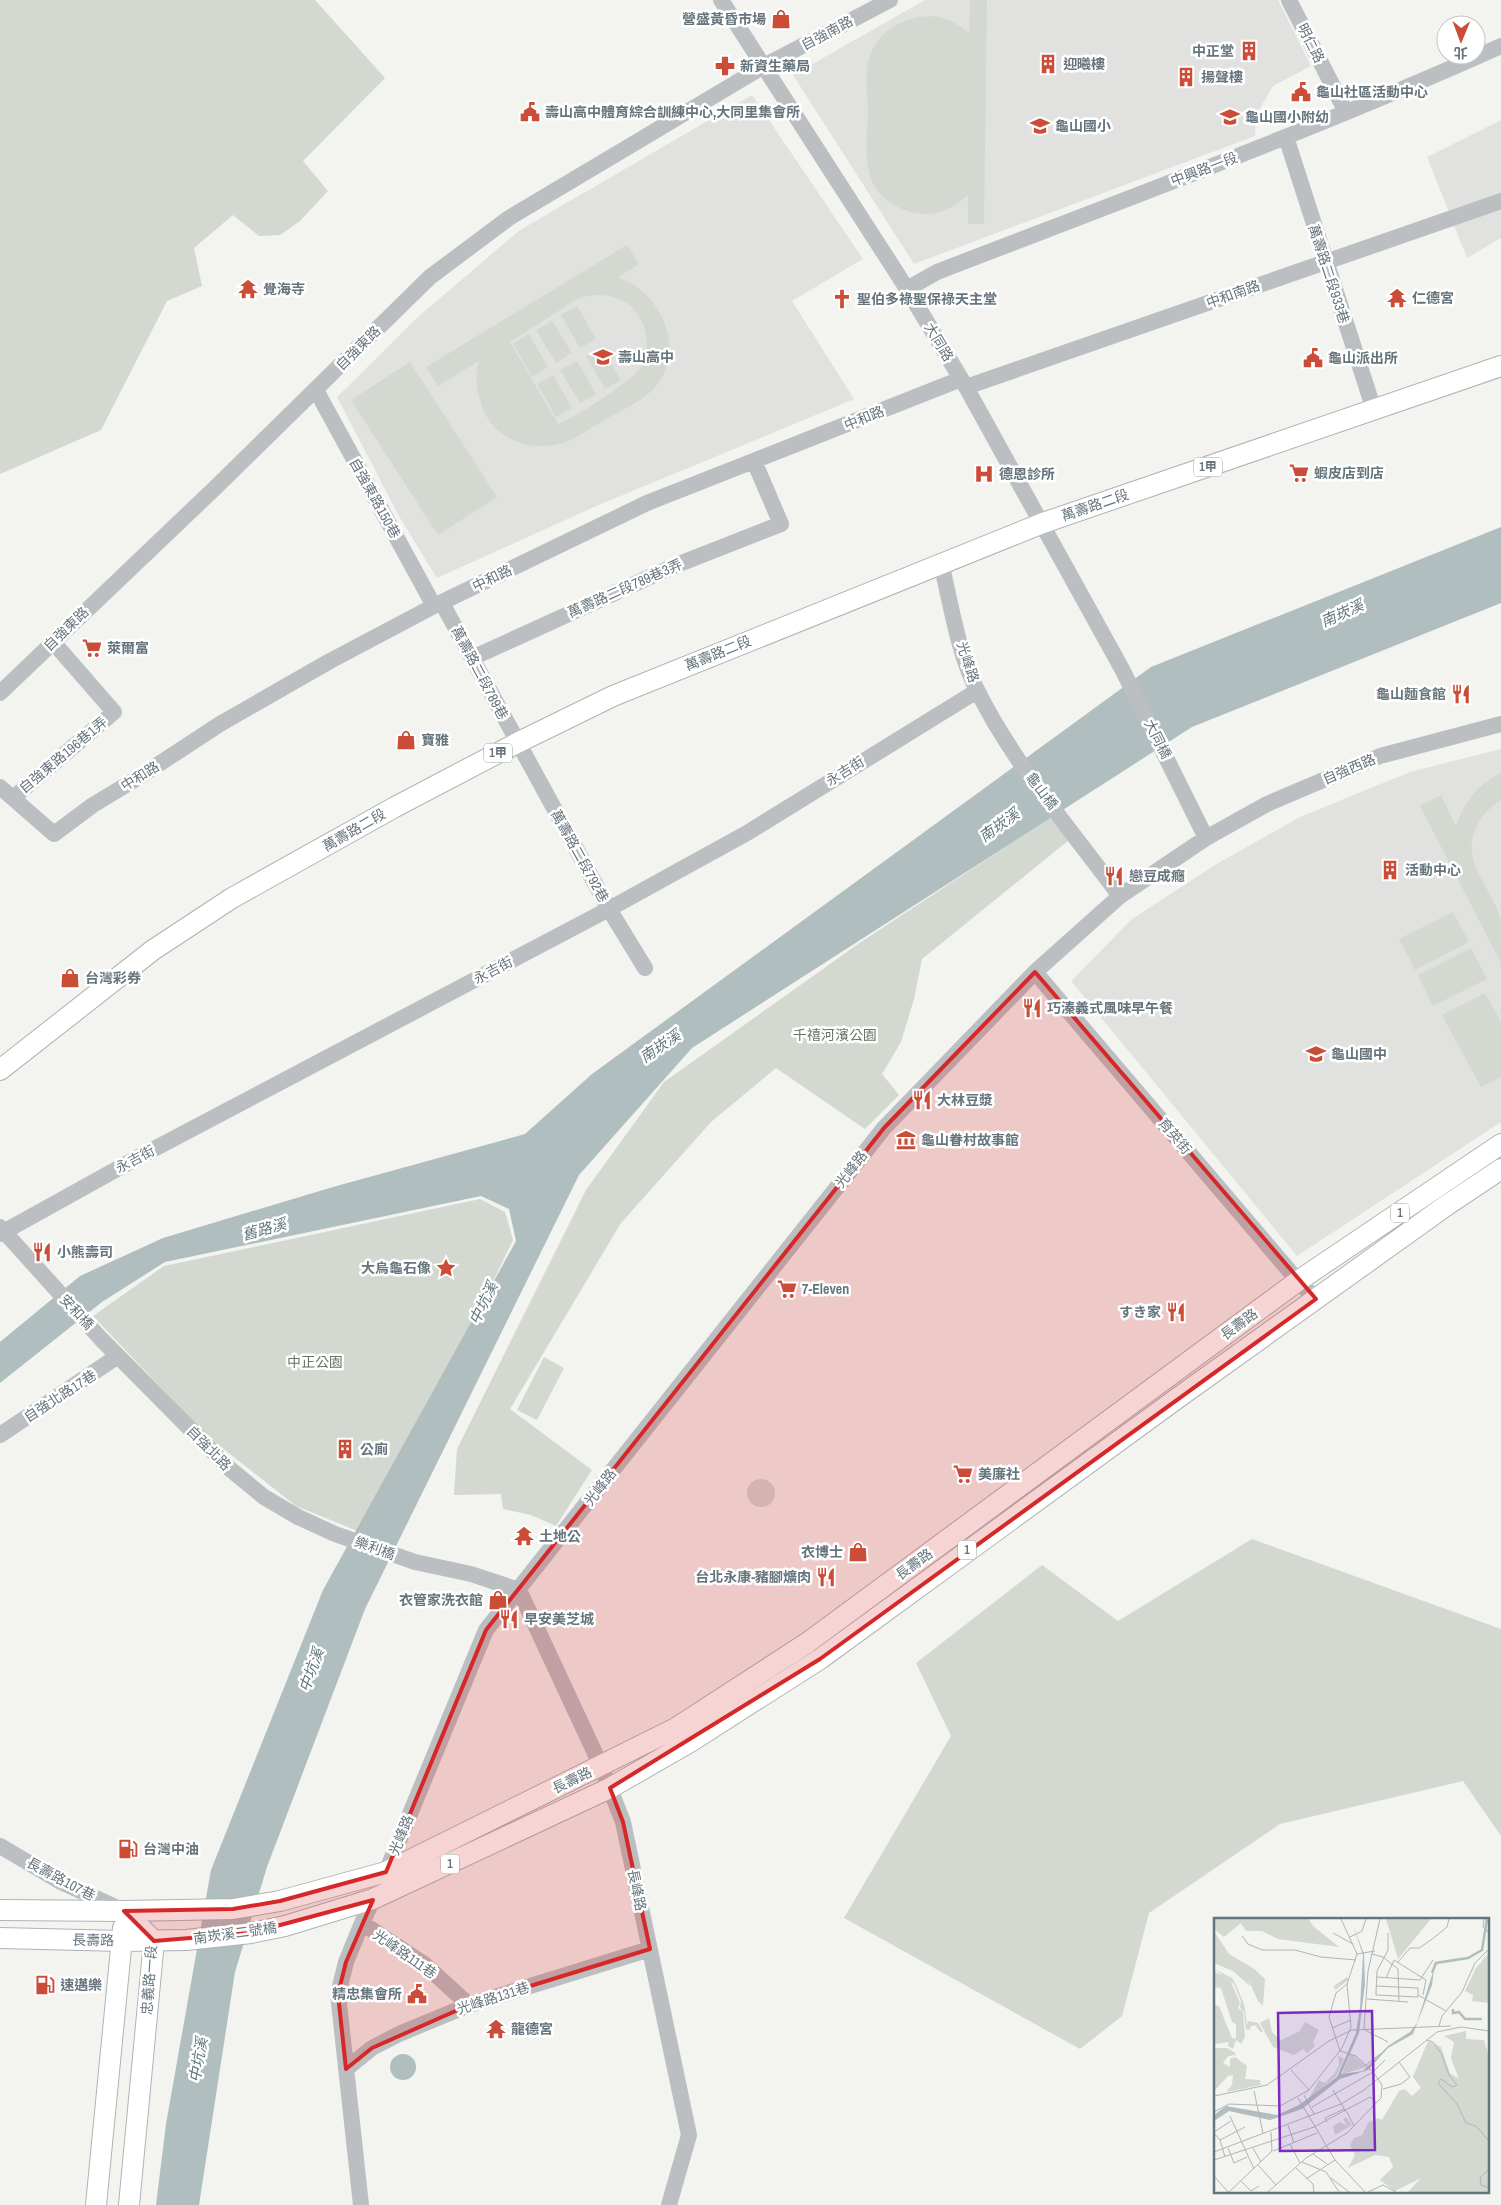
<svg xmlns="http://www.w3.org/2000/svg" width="1501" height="2205" viewBox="0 0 1501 2205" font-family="'Archivo Narrow','Noto Sans TC','Noto Sans JP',sans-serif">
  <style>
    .built { fill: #e1e2e0 }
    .green { fill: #d3d8d0; fill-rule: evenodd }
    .water { fill: #b1bec0 }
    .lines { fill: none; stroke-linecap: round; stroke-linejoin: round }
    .major-casing { stroke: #afb3b6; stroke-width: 22 }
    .minor { stroke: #bbbfc1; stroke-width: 16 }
    .major { stroke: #fff; stroke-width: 20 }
    .marked { fill: #d62828; fill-opacity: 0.2; stroke: #d62828; stroke-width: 4; stroke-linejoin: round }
    .labels { text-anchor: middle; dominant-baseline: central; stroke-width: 5; stroke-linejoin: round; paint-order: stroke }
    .shield { fill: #fff; stroke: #949ea4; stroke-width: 1 }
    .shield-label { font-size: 12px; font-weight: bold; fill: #66757d }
    .poi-label { font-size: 14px; font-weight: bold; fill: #66757d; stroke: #fff; text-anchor: start }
    .street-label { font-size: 14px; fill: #66757d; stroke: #fff }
    .park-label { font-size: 14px; fill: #697564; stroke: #fff }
    .water-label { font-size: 15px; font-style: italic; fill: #62767b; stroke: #fff }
    .inset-river { fill: none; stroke: #b1bec0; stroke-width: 2.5 }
    .inset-road { fill: none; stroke: #aeb6b8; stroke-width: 1 }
    .view { fill: #7b2cbf; fill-opacity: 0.15; stroke: #7b2cbf; stroke-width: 2.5 }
    .inset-edge { fill: none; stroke: #66757d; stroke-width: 2.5 }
  </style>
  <rect width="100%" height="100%" fill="#f3f3f0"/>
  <path class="built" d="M925,0H1278L1311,66L1273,86L1256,115L1255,136L914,264L793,75Z
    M752,95L863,259L792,301L854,399L594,507L437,578L400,518L337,397L419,316L520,230Z
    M1501,120V238L1467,258L1427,157Z
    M1501,749V1122L1297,1256L1071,981L1132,919L1215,865L1300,817L1410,772Z"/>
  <path class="green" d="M0,0H315L385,78L303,161L328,191L300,221L280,235L259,236L233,215L194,248L202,286L167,301L101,430L0,474Z
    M970,0H987L984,224H968V195C959,202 951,209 939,212C915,219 882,205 872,181C863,159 868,129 868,106C867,89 864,69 871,53C881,26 916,11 943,18C953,21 961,27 969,33Z
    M627,245L639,264L618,277C624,280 630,282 635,286C666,307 681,350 659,382C647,400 623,409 606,419C593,426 580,437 566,442C535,453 496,442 483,409C477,392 474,378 479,361L438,386L426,367ZM594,295C604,295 614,296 623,301C646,314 654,346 640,368C633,380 572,420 558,424L510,342L579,298Z
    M577,306L596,339L580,348L561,315Z
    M552,321L572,353L556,363L536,330Z
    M529,334L548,367L532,377L513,344Z
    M602,347L621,380L605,389L586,356Z
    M577,361L596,394L580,403L560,370Z
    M410,362L497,497L438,535L351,400Z
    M553,375L572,408L556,417L537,384Z
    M1501,773V800C1490,807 1482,815 1476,828C1460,861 1491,887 1500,917C1501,928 1501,950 1501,963L1420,806L1441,795L1456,826C1465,801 1477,785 1501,773Z
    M1051,817L1069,840L922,959L914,999L901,1042L882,1074L899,1095L865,1129L776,1068L711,1122L621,1223L510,1409L592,1470L556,1526L531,1515L503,1509L501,1494L454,1495L457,1449L586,1190L664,1082L861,942Z
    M1453,912L1469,942L1415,970L1399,939Z
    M1471,948L1487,979L1433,1006L1418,975Z
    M1485,993L1501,1022V1077L1481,1087L1442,1015Z
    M480,1199L505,1212L513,1240L370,1536L296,1506L206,1435L93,1316L164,1266Z
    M544,1357L564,1368L537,1420L517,1410Z
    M747 1493a14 14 0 1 1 28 0a14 14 0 1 1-28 0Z
    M1252,1539L1501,1629V1836L1463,1781L1280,1824L1149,1913L1122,2016L1080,2049L844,1918L951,1736L916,1663L1042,1565L1118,1621Z"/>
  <path class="water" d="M1501,527V603L1192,727L692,1048L579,1175L365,1609L267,1867L235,1972L199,2205H156L166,2124L211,1870L323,1590L516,1241L509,1209L481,1196L165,1262L102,1302L0,1383V1342L80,1276L163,1238L333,1187L525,1134L592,1074L1151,667Z
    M390 2067a13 13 0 1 1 26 0a13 13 0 1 1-26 0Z"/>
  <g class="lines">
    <defs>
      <path id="major" d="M0,1070L153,950L232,898L395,807L517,743L613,696L1043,523L1501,366
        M0,1910L124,1911L233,1909L280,1901L386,1872L676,1728L807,1643L1298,1281L1501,1144
        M124,1911L154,1941L129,2205
        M0,1938L123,1941L186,1940L251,1933L285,1926L373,1899L610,1788L690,1742L820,1659L1179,1397L1447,1205L1501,1169
        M96,2205L123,1928"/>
    </defs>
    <use href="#major" class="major-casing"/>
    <path class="minor" d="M721,0L907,289L966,387L1122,669L1206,838
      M1289,0L1346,112
      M1286,137L1374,410
      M907,289L937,272C1126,199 1316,129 1501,46
      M966,387L1501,201
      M316,390L434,606
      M941,563C951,604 958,653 977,690C1013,763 1072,831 1120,896
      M442,603L609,909L645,968
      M472,658L674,566L781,524L754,461
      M0,693L215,488L430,277L509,218L764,66L890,0
      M0,787L54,834L93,805L136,779L220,724L330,661L434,606L647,503L961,379
      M13,798L114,712L53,642
      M1035,972L1298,1281L1316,1299
      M0,1227L101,1339L230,1469L264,1497L298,1517L335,1534L415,1562L471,1574L519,1590
      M0,1234L135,1159L609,909L747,833L977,691
      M0,1435L118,1356
      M519,1590L601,1766L623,1822L689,2135L669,2205
      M0,1846L61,1882L122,1910
      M362,1923L424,1964L469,2005
      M346,2069L372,2048L399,2034L469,2005L650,1949
      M361,2205L338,1994L346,1962L362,1923L386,1872L486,1630L884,1128L1035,972L1120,896L1206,838L1267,804L1380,756L1501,724"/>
    <use href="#major" class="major"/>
  </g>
  <path class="marked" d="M1035,972L1316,1299L820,1659L610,1788L623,1822L650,1949L469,2005L372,2048L346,2069L338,1994L346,1962L373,1900L251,1933L154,1941L124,1911L233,1909L280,1901L386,1872L486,1630L884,1128Z"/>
  <defs>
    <symbol id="shop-bare" viewBox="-9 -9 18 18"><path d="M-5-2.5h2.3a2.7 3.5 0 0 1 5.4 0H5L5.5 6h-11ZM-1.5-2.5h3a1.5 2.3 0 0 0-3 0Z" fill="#cb4d38" stroke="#fff" stroke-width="2.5" paint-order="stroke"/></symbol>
    <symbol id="building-bare" viewBox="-9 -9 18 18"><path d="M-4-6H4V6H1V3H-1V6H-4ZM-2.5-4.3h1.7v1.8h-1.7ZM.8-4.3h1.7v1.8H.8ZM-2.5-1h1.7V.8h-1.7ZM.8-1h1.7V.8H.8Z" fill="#cb4d38" stroke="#fff" stroke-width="2.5" paint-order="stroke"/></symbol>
    <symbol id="pharmacy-bare" viewBox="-9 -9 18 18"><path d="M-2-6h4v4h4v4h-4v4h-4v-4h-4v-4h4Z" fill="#cb4d38" stroke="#fff" stroke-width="2.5" paint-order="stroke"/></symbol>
    <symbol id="civic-bare" viewBox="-9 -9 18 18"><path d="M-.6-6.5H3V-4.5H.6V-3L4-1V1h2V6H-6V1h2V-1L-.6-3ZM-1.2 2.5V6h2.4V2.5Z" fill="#cb4d38" stroke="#fff" stroke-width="2.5" paint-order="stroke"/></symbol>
    <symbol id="school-bare" viewBox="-9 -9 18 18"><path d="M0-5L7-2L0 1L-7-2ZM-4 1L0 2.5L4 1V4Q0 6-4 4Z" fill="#cb4d38" stroke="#fff" stroke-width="2.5" paint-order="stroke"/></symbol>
    <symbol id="temple-bare" viewBox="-9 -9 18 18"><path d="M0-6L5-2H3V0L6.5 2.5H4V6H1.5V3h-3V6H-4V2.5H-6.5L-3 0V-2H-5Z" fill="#cb4d38" stroke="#fff" stroke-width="2.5" paint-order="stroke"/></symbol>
    <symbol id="church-bare" viewBox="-9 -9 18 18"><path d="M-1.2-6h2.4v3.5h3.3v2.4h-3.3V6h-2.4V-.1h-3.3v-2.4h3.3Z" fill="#cb4d38" stroke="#fff" stroke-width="2.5" paint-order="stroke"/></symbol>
    <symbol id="supermarket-bare" viewBox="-9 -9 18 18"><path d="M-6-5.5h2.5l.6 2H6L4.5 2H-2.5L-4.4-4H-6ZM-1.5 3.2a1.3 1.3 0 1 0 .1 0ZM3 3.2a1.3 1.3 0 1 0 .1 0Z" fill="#cb4d38" stroke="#fff" stroke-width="2.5" paint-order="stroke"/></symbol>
    <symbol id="hospital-bare" viewBox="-9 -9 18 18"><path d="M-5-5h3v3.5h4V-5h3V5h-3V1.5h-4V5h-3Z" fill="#cb4d38" stroke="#fff" stroke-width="2.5" paint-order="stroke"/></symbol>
    <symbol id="restaurant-bare" viewBox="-9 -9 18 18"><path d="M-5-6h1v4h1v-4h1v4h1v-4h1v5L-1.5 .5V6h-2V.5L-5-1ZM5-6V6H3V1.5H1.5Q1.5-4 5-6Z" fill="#cb4d38" stroke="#fff" stroke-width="2.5" paint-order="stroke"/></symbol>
    <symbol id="museum-bare" viewBox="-9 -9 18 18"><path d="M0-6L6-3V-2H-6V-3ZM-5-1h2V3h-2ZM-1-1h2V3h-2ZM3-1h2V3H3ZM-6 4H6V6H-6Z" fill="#cb4d38" stroke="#fff" stroke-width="2.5" paint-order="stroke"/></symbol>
    <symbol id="sight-bare" viewBox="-9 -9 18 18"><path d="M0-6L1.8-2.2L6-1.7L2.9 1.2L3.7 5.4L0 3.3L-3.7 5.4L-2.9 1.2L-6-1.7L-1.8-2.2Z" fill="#cb4d38" stroke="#fff" stroke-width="2.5" paint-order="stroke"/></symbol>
    <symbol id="fuel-bare" viewBox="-9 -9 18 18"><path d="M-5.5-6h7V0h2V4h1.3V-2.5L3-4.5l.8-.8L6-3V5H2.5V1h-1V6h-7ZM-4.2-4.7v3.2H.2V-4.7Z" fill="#cb4d38" stroke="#fff" stroke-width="2.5" paint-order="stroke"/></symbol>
  </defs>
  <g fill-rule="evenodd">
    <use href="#shop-bare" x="767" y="5" width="28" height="28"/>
    <use href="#building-bare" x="1235" y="37" width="28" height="28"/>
    <use href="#building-bare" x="1034" y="50" width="28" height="28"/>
    <use href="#pharmacy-bare" x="711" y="52" width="28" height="28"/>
    <use href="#building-bare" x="1172" y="63" width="28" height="28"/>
    <use href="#civic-bare" x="1287" y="78" width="28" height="28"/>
    <use href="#civic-bare" x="516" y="98" width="28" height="28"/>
    <use href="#school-bare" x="1216" y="103" width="28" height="28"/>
    <use href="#school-bare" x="1026" y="112" width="28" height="28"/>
    <use href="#temple-bare" x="234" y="275" width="28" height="28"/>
    <use href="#temple-bare" x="1383" y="284" width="28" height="28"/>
    <use href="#church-bare" x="828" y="285" width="28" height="28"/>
    <use href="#school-bare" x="589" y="343" width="28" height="28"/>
    <use href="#civic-bare" x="1299" y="344" width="28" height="28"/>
    <use href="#supermarket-bare" x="1285" y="459" width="28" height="28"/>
    <use href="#hospital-bare" x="970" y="460" width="28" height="28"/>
    <use href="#supermarket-bare" x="78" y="634" width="28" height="28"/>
    <use href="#restaurant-bare" x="1447" y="680" width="28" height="28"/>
    <use href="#shop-bare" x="392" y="726" width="28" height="28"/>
    <use href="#building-bare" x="1376" y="856" width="28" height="28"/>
    <use href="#restaurant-bare" x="1100" y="862" width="28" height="28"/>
    <use href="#shop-bare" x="56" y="964" width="28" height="28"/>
    <use href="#restaurant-bare" x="1018" y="994" width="28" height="28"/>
    <use href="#school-bare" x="1302" y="1040" width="28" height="28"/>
    <use href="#restaurant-bare" x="908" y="1086" width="28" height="28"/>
    <use href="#museum-bare" x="892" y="1126" width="28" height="28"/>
    <use href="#restaurant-bare" x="28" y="1238" width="28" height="28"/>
    <use href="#sight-bare" x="432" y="1254" width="28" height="28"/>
    <use href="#supermarket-bare" x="773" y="1275" width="28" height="28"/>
    <use href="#restaurant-bare" x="1162" y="1298" width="28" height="28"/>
    <use href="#building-bare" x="331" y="1435" width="28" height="28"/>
    <use href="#supermarket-bare" x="949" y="1460" width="28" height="28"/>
    <use href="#temple-bare" x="510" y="1522" width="28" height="28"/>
    <use href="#shop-bare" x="844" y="1538" width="28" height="28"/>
    <use href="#restaurant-bare" x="812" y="1563" width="28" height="28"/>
    <use href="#shop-bare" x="484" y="1586" width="28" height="28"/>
    <use href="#restaurant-bare" x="495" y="1605" width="28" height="28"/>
    <use href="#fuel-bare" x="114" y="1835" width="28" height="28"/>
    <use href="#fuel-bare" x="31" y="1971" width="28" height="28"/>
    <use href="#civic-bare" x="403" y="1980" width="28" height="28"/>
    <use href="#temple-bare" x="482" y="2015" width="28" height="28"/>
  </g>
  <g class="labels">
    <g class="shield">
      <rect x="1194" y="457.5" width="28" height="19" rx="4"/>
      <rect x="484" y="743.5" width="28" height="19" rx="4"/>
      <rect x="1391" y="1203.5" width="18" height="19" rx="4"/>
      <rect x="958" y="1540.5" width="18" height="19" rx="4"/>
      <rect x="441" y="1854.5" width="18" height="19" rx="4"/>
    </g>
    <g class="shield-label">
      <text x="1208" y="467">1甲</text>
      <text x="498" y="753">1甲</text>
      <text x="1400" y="1213">1</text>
      <text x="967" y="1550">1</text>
      <text x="450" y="1864">1</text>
    </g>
    <g class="poi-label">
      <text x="766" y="19" text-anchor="end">營盛黃昏市場</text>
      <text x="1234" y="51" text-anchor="end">中正堂</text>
      <text x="1063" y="64">迎曦樓</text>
      <text x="740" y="66">新資生藥局</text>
      <text x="1201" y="77">揚聲樓</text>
      <text x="1316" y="92">龜山社區活動中心</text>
      <text x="545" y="112">壽山高中體育綜合訓練中心,大同里集會所</text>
      <text x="1245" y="117">龜山國小附幼</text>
      <text x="1055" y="126">龜山國小</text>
      <text x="263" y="289">覺海寺</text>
      <text x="1412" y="298">仁德宮</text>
      <text x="857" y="299">聖伯多祿聖保祿天主堂</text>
      <text x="618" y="357">壽山高中</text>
      <text x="1328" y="358">龜山派出所</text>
      <text x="1314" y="473">蝦皮店到店</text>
      <text x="999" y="474">德恩診所</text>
      <text x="107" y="648">萊爾富</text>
      <text x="1446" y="694" text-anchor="end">龜山麵食館</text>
      <text x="421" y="740">寶雅</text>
      <text x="1405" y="870">活動中心</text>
      <text x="1129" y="876">戀豆成癮</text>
      <text x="85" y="978">台灣彩券</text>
      <text x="1047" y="1008">巧溱義式風味早午餐</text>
      <text x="1331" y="1054">龜山國中</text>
      <text x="937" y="1100">大林豆漿</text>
      <text x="921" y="1140">龜山眷村故事館</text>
      <text x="57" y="1252">小熊壽司</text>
      <text x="431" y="1268" text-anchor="end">大烏龜石像</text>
      <text x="802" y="1289">7-Eleven</text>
      <text x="1161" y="1312" text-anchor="end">すき家</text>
      <text x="360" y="1449">公廁</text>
      <text x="978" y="1474">美廉社</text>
      <text x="539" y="1536">土地公</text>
      <text x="843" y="1552" text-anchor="end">衣博士</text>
      <text x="811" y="1577" text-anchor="end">台北永康-豬腳爌肉</text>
      <text x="483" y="1600" text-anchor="end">衣管家洗衣館</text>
      <text x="524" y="1619">早安美芝城</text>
      <text x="143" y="1849">台灣中油</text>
      <text x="60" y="1985">速邁樂</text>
      <text x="402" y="1994" text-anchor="end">精忠集會所</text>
      <text x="511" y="2029">龍德宮</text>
    </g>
    <g class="street-label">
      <text transform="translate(827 33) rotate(-28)">自強南路</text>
      <text transform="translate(1311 43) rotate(63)">明仁路</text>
      <text transform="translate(1204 169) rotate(-21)">中興路一段</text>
      <text transform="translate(1329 274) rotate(72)">萬壽路二段933巷</text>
      <text transform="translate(1233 294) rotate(-20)">中和南路</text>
      <text transform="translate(939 342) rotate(59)">大同路</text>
      <text transform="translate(358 348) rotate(-45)">自強東路</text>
      <text transform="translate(864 418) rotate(-22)">中和路</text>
      <text transform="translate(375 498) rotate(61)">自強東路150巷</text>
      <text transform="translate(1095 505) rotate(-19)">萬壽路二段</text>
      <text transform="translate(492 578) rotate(-26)">中和路</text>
      <text transform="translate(625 588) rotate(-24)">萬壽路二段789巷3弄</text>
      <text transform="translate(66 629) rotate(-44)">自強東路</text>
      <text transform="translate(718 653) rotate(-22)">萬壽路二段</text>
      <text transform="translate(968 662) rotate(72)">光峰路</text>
      <text transform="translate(480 673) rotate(62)">萬壽路二段789巷</text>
      <text transform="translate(1158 739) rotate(63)">大同橋</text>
      <text transform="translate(63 755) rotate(-40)">自強東路196巷1弄</text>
      <text transform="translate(1349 769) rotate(-23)">自強西路</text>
      <text transform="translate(845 771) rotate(-32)">永吉街</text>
      <text transform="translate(140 776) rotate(-32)">中和路</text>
      <text transform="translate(1042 791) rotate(53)">龜山橋</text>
      <text transform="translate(354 830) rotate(-30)">萬壽路二段</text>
      <text transform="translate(580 856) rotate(61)">萬壽路二段792巷</text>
      <text transform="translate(493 970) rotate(-28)">永吉街</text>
      <text transform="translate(1175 1136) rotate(50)">育英街</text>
      <text transform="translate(135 1159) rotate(-28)">永吉街</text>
      <text transform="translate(851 1169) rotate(-52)">光峰路</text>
      <text transform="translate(77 1312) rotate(47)">安和橋</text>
      <text transform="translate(1239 1324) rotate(-36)">長壽路</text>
      <text transform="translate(60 1396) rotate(-33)">自強北路17巷</text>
      <text transform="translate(209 1448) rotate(45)">自強北路</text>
      <text transform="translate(600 1487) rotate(-52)">光峰路</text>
      <text transform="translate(375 1548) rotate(20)">樂利橋</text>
      <text transform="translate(914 1564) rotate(-36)">長壽路</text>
      <text transform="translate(572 1780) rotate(-26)">長壽路</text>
      <text transform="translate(401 1835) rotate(-68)">光峰路</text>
      <text transform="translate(61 1879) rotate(28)">長壽路107巷</text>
      <text transform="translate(637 1890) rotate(78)">長峰路</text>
      <text transform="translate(235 1933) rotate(-8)">南崁溪二號橋</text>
      <text transform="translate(93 1940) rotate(1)">長壽路</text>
      <text transform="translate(405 1954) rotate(35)">光峰路111巷</text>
      <text transform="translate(149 1980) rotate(-86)">忠義路一段</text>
      <text transform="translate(493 1998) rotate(-18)">光峰路131巷</text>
    </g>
    <g class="park-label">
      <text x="835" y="1035">千禧河濱公園</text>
      <text x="315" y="1362">中正公園</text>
    </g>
    <g class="water-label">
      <text transform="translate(1342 613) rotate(-24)">南崁溪</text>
      <text transform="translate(999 825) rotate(-36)">南崁溪</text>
      <text transform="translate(660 1046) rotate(-34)">南崁溪</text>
      <text transform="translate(264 1229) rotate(-15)">舊路溪</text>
      <text transform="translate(483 1303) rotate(-64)">中坑溪</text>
      <text transform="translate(311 1670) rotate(-70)">中坑溪</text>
      <text transform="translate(198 2060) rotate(-80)">中坑溪</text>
    </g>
  </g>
  <g transform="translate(1214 1918)">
    <rect width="275" height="275" fill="#f3f3f0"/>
    <path d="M0,1H95L99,8L125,29L64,21L48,13H32L27,5L10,19L0,11ZM172,1H217L184,41ZM0,13L15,36L39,50L51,61L49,88L44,83L35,63L36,68L19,53L0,45ZM275,35V85L258,83L259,77L251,73L262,50ZM0,51L18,60L22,67L30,86L33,106L35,103L44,105L49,113L47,115L41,107L36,109V112L32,111L30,94L26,90L27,83L20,66L8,57L17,64L26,85L24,90L29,94L31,119L27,126L22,122L19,131L14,128L15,124L0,126V87L5,88L18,120L22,121V106L18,104L7,70L1,69L0,54L8,57ZM55,100L58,114L67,122L86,113L91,104L105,112L99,124L101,128L93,135L89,131L80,137L59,129L46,105ZM252,113V121L270,122L275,138V274H194L207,260L181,273L166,262L179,249L175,239L161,237L134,250L141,237L136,227L140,220L148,217L154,205L164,200L168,202L185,173L191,171L198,178L207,170L199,159L214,123L227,129L236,155L245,161L237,140L240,124L230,118ZM0,130H13L20,134L22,137L14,138L9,145L16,149V141L21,139L33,148L31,161L46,162L47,167L12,174L18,167L19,157L14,158L0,173ZM136,136L140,138L153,149L128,156ZM124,137L130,141L122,158L94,182L105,162L111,165L120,156L125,147ZM132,199L138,207L121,217L119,208L126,204L133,208L129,201Z" fill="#d3d8d0"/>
    <path d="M139,7L150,36L151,66L145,115L127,156L149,153L174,128L196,114L203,105L220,51L218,67L199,116L174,130L154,152L126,161L88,191L56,202L15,193L0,203V197L12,188L63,197L85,187L123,159L142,115L146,89L149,37Z" fill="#b1bec0"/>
    <path class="inset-river" d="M218,55L222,45L254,40L268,32L273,1M239,91V95L245,94L251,101H268"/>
    <path class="inset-road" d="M127,1L143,36M270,1L269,9L275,15M119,15L139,26M28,18L34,26L48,32H81L107,39L142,42M136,19L148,13L152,1M158,36L169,39L184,51L185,83M184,44L196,30H205L217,22L233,9L235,1M163,59L206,62L219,42M172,60L180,42L212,62L209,77M162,68L204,70V79L162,77V75L163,53L174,32V15M120,69L133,60M121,71L134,61M204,77L232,93M153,81L194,84M225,108L228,98L248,74L261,45L275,31M118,110L137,102M150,111L154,53L166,1M151,112L174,124M213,122L219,124L227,135L235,157L243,167L238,169L227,161L224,165L243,186L252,205L262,208L275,223M126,133L115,99L122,75L133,66M152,147L166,136M77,152L95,172M169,171L187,166L196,159L185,144M119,172L132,194M40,173L49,215M90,177L100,196M0,178L53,167L115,123L138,112L237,108M84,180L121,242L151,274M98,189L159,154L171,142M0,194L15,186L66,188L95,172L128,130L137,109L133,66L143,36L161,33M133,194L140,208M16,198L40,251M113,204L111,200L130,191M74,207L80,225M100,209L156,179L163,185M0,214L17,203M0,215L6,222L11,239M6,222L31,209M76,226L86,245M14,230L20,245L33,239M39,230L47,244M59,233L103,215M0,234L127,186L150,172L223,114L247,109L275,113M99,236L113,246M0,242L100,209M88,244L112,254L125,274M44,247L62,267M82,250L99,266L100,274M275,251L266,260L267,267L275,270M0,258L14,274M117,260L135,274M92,261L121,242M27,263L37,273L45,268M15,274L58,233L57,214M54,274L92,240L133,215L167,180L168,167L159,154L142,138L126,133M154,274L169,267L182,274"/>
    <path class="view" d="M158,93L161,232L66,233L64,95Z"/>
    <rect width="275" height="275" class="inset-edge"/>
  </g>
  <g transform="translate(1461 40) rotate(181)"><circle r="24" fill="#ffffff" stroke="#c2c8cb"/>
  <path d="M0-4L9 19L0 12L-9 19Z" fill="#cb4d38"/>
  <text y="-8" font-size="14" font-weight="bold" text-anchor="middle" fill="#66757d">北</text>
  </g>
</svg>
